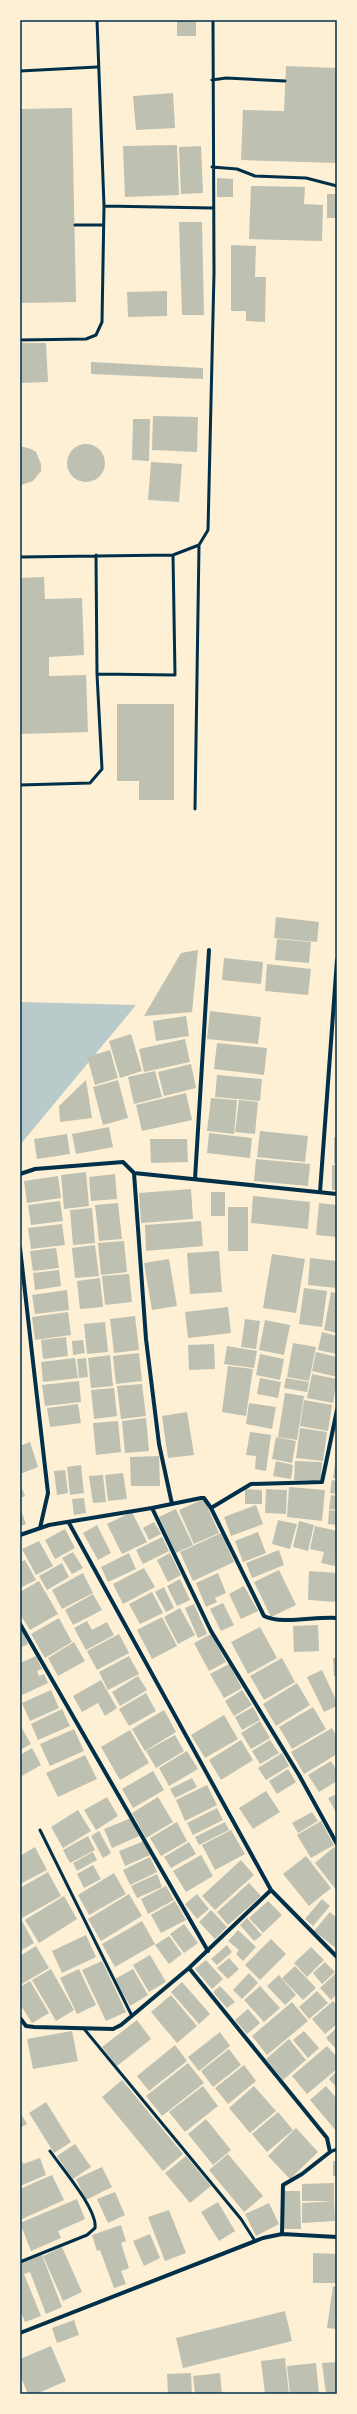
<svg xmlns="http://www.w3.org/2000/svg" width="357" height="2414" viewBox="0 0 357 2414" font-family="Karla,sans-serif">
  <style>
    .green { fill: #b9caca }
    .building { fill: #bec0b2 }
    .lines { fill: none; stroke-linecap: round; stroke-linejoin: round }
    .service { stroke: #003049; stroke-width: 3 }
    .minor { stroke: #003049; stroke-width: 4 }
    .neatline { fill: none; stroke: #003049; stroke-width: 1.5 }
  </style>
  <rect width="100%" height="100%" fill="#fdf0d5"/>
  <path class="green" d="M20,1002L136,1005L20,1145Z"/>
  <path class="building" d="M177,20H196V36H177Z
    M286,66L337,68V163L241,160L243,110L284,111Z
    M173,93L175,128L136,130L133,96Z
    M72,108L76,302L20,303V109Z
    M177,145L179,195L125,197L123,146Z
    M201,146L203,193L181,194L179,147Z
    M217,178L233,179V197H217Z
    M251,186L305,187L304,204L323,205L322,241L249,239Z
    M327,194H337V218H327Z
    M179,222H202L204,315H182Z
    M231,245L256,246L255,277H266L265,322L246,321V311H231Z
    M167,291V316L128,317L127,292Z
    M20,343H46L48,382L20,383Z
    M91,362L203,368V379L91,374Z
    M153,416L198,417L197,452L152,450Z
    M133,419H150L149,461L132,460Z
    M67 463a19 19 0 1 1 38 0a19 19 0 1 1-38 0Z
    M20,446L31,449L36,452L41,464V471L33,481L21,485Z
    M151,462L182,464L179,502L148,500Z
    M44,577L45,599L82,598L84,655L49,657V676L86,675L88,732L20,734V578Z
    M117,704H174V800H139V781H117Z
    M276,917L319,922L317,942L274,938Z
    M277,939L311,942L309,963L275,960Z
    M198,950L192,1012L144,1016L181,953Z
    M224,958L263,962L261,984L222,980Z
    M267,964L311,969L308,995L265,991Z
    M210,1011L261,1017L258,1044L207,1039Z
    M186,1016L189,1036L156,1041L153,1021Z
    M131,1034L142,1071L120,1078L109,1041Z
    M185,1039L190,1062L144,1072L139,1049Z
    M217,1043L267,1048L264,1075L214,1069Z
    M110,1050L118,1078L95,1085L87,1057Z
    M191,1064L196,1088L164,1096L158,1072Z
    M155,1071L162,1097L134,1104L128,1077Z
    M217,1075L262,1079L260,1101L215,1097Z
    M86,1080L92,1118L60,1122L59,1106Z
    M118,1080L128,1118L103,1125L93,1087Z
    M186,1093L192,1120L142,1131L136,1105Z
    M211,1098L237,1100L234,1134L207,1131Z
    M239,1100L258,1102L255,1134L235,1132Z
    M109,1127L113,1147L76,1154L72,1134Z
    M260,1131L308,1136L305,1162L257,1157Z
    M209,1133L252,1138L250,1158L207,1153Z
    M67,1134L70,1154L37,1159L34,1139Z
    M334,1137H337V1164H334Z
    M150,1139H187L188,1162L151,1163Z
    M256,1159L310,1164L308,1186L254,1181Z
    M332,1165H337V1190H332Z
    M86,1172L89,1206L64,1209L61,1175Z
    M115,1174L117,1199L91,1201L89,1177Z
    M58,1176L61,1198L27,1203L24,1181Z
    M191,1189L193,1219L141,1223L139,1193Z
    M211,1192H225V1216H211Z
    M253,1196L310,1202L308,1229L251,1223Z
    M60,1201L63,1221L31,1225L28,1205Z
    M118,1203L122,1239L99,1241L95,1205Z
    M319,1203L337,1205V1237L316,1235Z
    M228,1207H248V1251H228Z
    M92,1208L95,1243L73,1245L70,1210Z
    M201,1221L203,1246L146,1251L145,1225Z
    M62,1224L65,1245L31,1249L28,1228Z
    M124,1241L127,1272L101,1275L98,1243Z
    M95,1245L99,1276L75,1278L72,1248Z
    M56,1248L59,1268L33,1271L30,1251Z
    M219,1251L222,1292L190,1294L187,1253Z
    M272,1254L305,1259L296,1313L263,1308Z
    M310,1258L337,1261V1288L308,1285Z
    M169,1259L177,1306L152,1310L144,1263Z
    M59,1270L61,1286L35,1290L33,1273Z
    M129,1274L132,1302L105,1305L102,1276Z
    M100,1278L103,1307L80,1309L77,1281Z
    M304,1288L327,1291L322,1327L299,1324Z
    M67,1290L69,1310L35,1314L32,1295Z
    M331,1292L337,1293V1333L324,1330Z
    M228,1307L231,1333L188,1338L185,1312Z
    M68,1312L71,1335L35,1340L32,1317Z
    M135,1316L139,1350L114,1353L110,1319Z
    M245,1319L260,1321L256,1349L241,1347Z
    M265,1320L290,1325L284,1355L259,1350Z
    M105,1322L108,1352L87,1354L84,1324Z
    M322,1332L337,1336V1354L318,1350Z
    M66,1337L68,1356L43,1359L41,1340Z
    M83,1340L85,1353L73,1355L72,1341Z
    M293,1343L316,1347L309,1381L287,1377Z
    M214,1344L215,1369L189,1370L188,1345Z
    M227,1346L257,1351L254,1368L224,1364Z
    M316,1352L337,1357V1377L312,1371Z
    M139,1353L142,1381L116,1384L113,1356Z
    M260,1354L284,1359L280,1380L256,1375Z
    M110,1355L113,1386L91,1388L88,1358Z
    M75,1358L78,1378L43,1382L41,1362Z
    M86,1358L88,1377L79,1378L77,1359Z
    M228,1366L253,1369L246,1416L222,1412Z
    M312,1374L337,1379L333,1403L307,1398Z
    M260,1378L281,1382L278,1398L257,1394Z
    M286,1378L309,1382L307,1392L284,1388Z
    M79,1381L81,1402L45,1406L42,1385Z
    M142,1384L146,1416L121,1419L117,1386Z
    M114,1388L117,1416L94,1419L91,1390Z
    M285,1393L304,1396L297,1440L278,1437Z
    M304,1400L332,1405L328,1431L300,1426Z
    M249,1403L276,1407L272,1429L246,1424Z
    M78,1404L81,1423L50,1427L47,1408Z
    M187,1412L194,1455L168,1458L162,1416Z
    M146,1418L149,1451L125,1453L122,1421Z
    M118,1421L121,1452L96,1455L93,1423Z
    M300,1428L327,1432L323,1461L296,1458Z
    M250,1432L271,1435L266,1471L255,1469L256,1456L246,1455Z
    M276,1437L296,1441L292,1463L272,1459Z
    M30,1442L38,1467L20,1474V1446Z
    M159,1456L160,1486H131L130,1457Z
    M336,1457H337V1479L333,1478Z
    M276,1461L293,1465L291,1479L273,1476Z
    M295,1461L322,1462L321,1480H294Z
    M81,1465L84,1493L70,1495L67,1467Z
    M65,1470L68,1493L57,1495L54,1471Z
    M123,1473L127,1499L108,1501L105,1475Z
    M103,1475L106,1502L93,1503L89,1476Z
    M332,1480L337,1481V1494L330,1493Z
    M20,1483L25,1496L20,1498Z
    M289,1487L325,1490L322,1521L287,1517Z
    M245,1489L262,1490V1504H245Z
    M266,1489L287,1490L286,1514L265,1513Z
    M331,1495L337,1496V1510L329,1509Z
    M84,1498L86,1513L74,1515L72,1499Z
    M204,1499L219,1533L194,1544L179,1510Z
    M256,1505L263,1524L231,1536L224,1517Z
    M20,1508L26,1524L20,1526Z
    M176,1509L193,1545L176,1553L159,1517Z
    M329,1510L337,1511V1525L328,1524Z
    M132,1512L147,1542L122,1554L107,1524Z
    M278,1520L297,1524L290,1549L272,1544Z
    M299,1521L314,1525L308,1551L293,1547Z
    M154,1522L161,1534L149,1540L143,1528Z
    M97,1525L111,1553L98,1560L83,1533Z
    M315,1526L337,1531L335,1566L321,1563L324,1552L310,1549Z
    M65,1529L75,1548L55,1559L45,1540Z
    M258,1532L266,1553L243,1562L235,1541Z
    M221,1533L234,1562L193,1581L180,1552Z
    M162,1537L169,1551L143,1564L136,1550Z
    M39,1541L53,1566L36,1575L22,1549Z
    M279,1550L284,1565L252,1578L246,1563Z
    M73,1552L83,1568L72,1574L62,1558Z
    M129,1553L136,1569L108,1582L101,1567Z
    M170,1553L181,1575L168,1582L157,1560Z
    M25,1560L36,1580L20,1588V1562Z
    M62,1563L69,1577L47,1590L39,1576Z
    M144,1568L155,1587L123,1604L113,1584Z
    M279,1570L296,1605L271,1617L254,1582Z
    M309,1571L337,1573V1602L308,1600Z
    M83,1573L93,1593L62,1609L52,1590Z
    M218,1573L226,1593L215,1598L217,1602L206,1607L196,1583Z
    M180,1579L190,1600L177,1606L167,1586Z
    M39,1581L58,1614L30,1630L20,1614V1592Z
    M244,1586L258,1611L241,1619L229,1594Z
    M164,1587L174,1608L166,1612L155,1592Z
    M152,1592L163,1613L140,1624L129,1604Z
    M93,1594L102,1610L73,1625L65,1610Z
    M223,1603L234,1625L221,1631L210,1609Z
    M194,1604L207,1634L198,1638L185,1608Z
    M180,1608L195,1635L178,1644L164,1617Z
    M162,1617L177,1646L152,1659L137,1630Z
    M59,1618L72,1642L45,1658L31,1634Z
    M87,1621L92,1630L107,1622L114,1635L86,1650L74,1628Z
    M318,1625L319,1651L294,1652L293,1626Z
    M260,1627L277,1658L248,1674L231,1642Z
    M23,1632L28,1644L20,1648V1633Z
    M119,1634L129,1653L97,1670L87,1651Z
    M211,1634L226,1662L209,1671L194,1643Z
    M74,1642L85,1661L58,1676L48,1658Z
    M36,1656L42,1669L37,1671L39,1676L44,1674L48,1683L22,1695L20,1663Z
    M129,1656L139,1674L108,1690L99,1672Z
    M282,1658L295,1682L264,1700L250,1676Z
    M333,1658H337V1676H334Z
    M229,1664L242,1688L224,1698L210,1674Z
    M322,1670L337,1702V1706L324,1712L307,1677Z
    M138,1676L147,1690L120,1706L112,1692Z
    M101,1680L117,1708L105,1716L98,1703L82,1712L73,1696Z
    M297,1683L310,1705L276,1726L263,1704Z
    M51,1690L59,1708L30,1721L22,1703Z
    M242,1690L252,1705L234,1716L225,1701Z
    M146,1693L156,1711L129,1726L119,1709Z
    M253,1707L260,1720L242,1730L235,1717Z
    M313,1707L326,1729L292,1749L279,1727Z
    M62,1709L70,1726L38,1740L31,1724Z
    M164,1710L176,1732L145,1751L132,1729Z
    M224,1715L238,1739L205,1758L191,1735Z
    M260,1721L270,1738L251,1749L241,1733Z
    M20,1725L31,1744L20,1750Z
    M332,1728L337,1737V1754L304,1774L291,1752Z
    M74,1729L84,1751L50,1766L40,1744Z
    M130,1730L149,1763L120,1780L101,1747Z
    M175,1735L184,1751L156,1768L146,1751Z
    M241,1740L253,1760L221,1780L209,1760Z
    M270,1740L279,1753L260,1764L252,1751Z
    M32,1748L41,1765L20,1777V1755Z
    M187,1751L198,1769L169,1786L159,1768Z
    M282,1753L289,1766L266,1780L258,1768Z
    M85,1755L97,1779L58,1797L46,1773Z
    M331,1761L337,1771V1781L319,1792L308,1775Z
    M288,1769L296,1782L277,1794L269,1781Z
    M153,1771L164,1790L133,1808L122,1789Z
    M192,1778L197,1787L175,1798L170,1789Z
    M207,1785L217,1805L185,1821L176,1800Z
    M266,1791L280,1812L253,1829L239,1808Z
    M337,1794V1814L328,1798Z
    M107,1797L118,1816L96,1830L84,1810Z
    M158,1797L173,1822L146,1838L132,1813Z
    M217,1808L223,1820L193,1835L187,1823Z
    M78,1810L91,1831L63,1848L51,1827Z
    M312,1812L318,1821L298,1833L292,1823Z
    M131,1818L139,1836L112,1848L104,1829Z
    M321,1821L334,1845L311,1858L297,1835Z
    M177,1822L187,1841L161,1856L150,1838Z
    M225,1822L229,1830L199,1845L195,1837Z
    M231,1830L245,1854L215,1870L202,1845Z
    M99,1831L111,1853L103,1858L91,1836Z
    M88,1836L95,1850L70,1863L63,1850Z
    M144,1841L150,1855L125,1866L119,1851Z
    M189,1842L196,1854L171,1868L164,1857Z
    M35,1847L47,1870L20,1884V1856Z
    M334,1847L337,1851V1891L315,1863Z
    M93,1852L97,1860L77,1871L73,1863Z
    M201,1855L213,1876L186,1892L173,1871Z
    M306,1856L331,1888L309,1906L283,1874Z
    M150,1857L157,1872L130,1885L123,1870Z
    M241,1860L254,1875L215,1910L202,1896Z
    M93,1865L101,1879L84,1888L77,1874Z
    M48,1872L61,1896L22,1918L20,1913V1888Z
    M114,1873L126,1894L89,1915L78,1895Z
    M157,1874L162,1887L137,1898L131,1886Z
    M249,1883L261,1896L228,1925L217,1912Z
    M166,1886L174,1900L148,1914L141,1899Z
    M129,1894L142,1916L101,1941L88,1919Z
    M197,1894L209,1909L197,1919L185,1904Z
    M64,1896L77,1919L39,1943L25,1920Z
    M322,1899L330,1906L313,1926L305,1919Z
    M175,1901L186,1920L161,1933L151,1915Z
    M268,1901L282,1915L263,1933L249,1918Z
    M211,1910L227,1927L215,1939L199,1922Z
    M330,1912L337,1918V1949L314,1931Z
    M247,1918L262,1935L254,1941L240,1925Z
    M22,1921L34,1943L20,1951V1922Z
    M142,1921L155,1944L115,1967L102,1944Z
    M184,1924L198,1943L184,1953L170,1934Z
    M238,1930L256,1947L243,1961L236,1954L239,1950L228,1941Z
    M86,1935L96,1957L62,1973L52,1951Z
    M169,1936L182,1954L169,1964L155,1945Z
    M271,1939L286,1954L260,1980L245,1965Z
    M227,1945L232,1952L217,1965L211,1959Z
    M36,1946L49,1968L20,1985V1956Z
    M311,1947L324,1960L307,1977L294,1963Z
    M150,1955L166,1982L149,1992L133,1965Z
    M229,1958L239,1969L228,1979L217,1968Z
    M206,1960L223,1979L212,1989L195,1969Z
    M102,1961L126,2012L106,2021L82,1970Z
    M325,1962L335,1972L322,1984L313,1973Z
    M295,1966L316,1988L303,2000L282,1978Z
    M51,1969L74,2010L56,2021L32,1980Z
    M79,1969L96,2005L77,2014L60,1978Z
    M133,1969L148,1995L130,2006L115,1979Z
    M337,1972V1994L331,2000L320,1988Z
    M249,1973L258,1983L242,1999L233,1990Z
    M279,1975L296,1995L285,2005L267,1986Z
    M30,1981L49,2013L32,2023L20,2004V1987Z
    M182,1982L210,2014L199,2024L171,1992Z
    M220,1986L235,2002L227,2008L213,1992Z
    M260,1986L280,2008L264,2022L244,2000Z
    M317,1991L328,2003L309,2019L299,2007Z
    M171,1995L197,2026L177,2043L151,2012Z
    M333,2001L337,2006V2024L325,2034L312,2019Z
    M292,2002L308,2021L267,2055L252,2036Z
    M248,2009L260,2023L247,2034L235,2020Z
    M137,2020L151,2039L117,2066L102,2047Z
    M337,2027V2050L326,2038Z
    M72,2031L78,2061L33,2069L27,2039Z
    M304,2031L319,2048L308,2058L293,2040Z
    M220,2032L230,2046L199,2071L188,2057Z
    M289,2039L306,2060L283,2080L266,2059Z
    M175,2045L187,2061L149,2091L137,2076Z
    M327,2046L337,2057V2069L307,2094L292,2076Z
    M229,2049L241,2065L213,2087L201,2071Z
    M188,2063L204,2083L162,2116L146,2096Z
    M244,2065L256,2081L228,2104L215,2088Z
    M337,2071V2088L329,2079Z
    M122,2080L183,2154L163,2171L102,2097Z
    M203,2086L218,2106L185,2132L169,2112Z
    M254,2086L276,2111L250,2133L229,2108Z
    M326,2086L337,2099V2132L310,2100Z
    M46,2102L71,2142L54,2153L29,2113Z
    M20,2112L27,2124L20,2128Z
    M278,2112L293,2130L267,2152L252,2134Z
    M206,2119L231,2150L213,2165L188,2134Z
    M296,2128L318,2152L290,2179L268,2156Z
    M75,2144L91,2167L73,2179L57,2156Z
    M228,2154L263,2196L244,2212L209,2170Z
    M186,2156L211,2186L190,2203L165,2173Z
    M40,2158L46,2175L20,2186V2162L22,2161L23,2164Z
    M333,2161H337V2176H333Z
    M102,2167L112,2187L86,2200L76,2179Z
    M52,2175L64,2200L20,2220V2189Z
    M334,2183V2201H302V2184Z
    M282,2191H300L301,2229H283Z
    M115,2192L125,2215L108,2223L97,2199Z
    M77,2199L85,2219L58,2231L61,2238L31,2251L20,2223Z
    M334,2201L335,2221L302,2223V2203Z
    M218,2202L235,2231L219,2241L201,2212Z
    M269,2203L279,2224L256,2236L245,2214Z
    M169,2210L186,2253L165,2261L148,2217Z
    M121,2225L126,2241L121,2243L129,2268L121,2271L126,2284L114,2288L100,2250L97,2251L92,2235Z
    M150,2234L160,2258L144,2266L133,2241Z
    M62,2247L82,2292L63,2301L43,2256Z
    M313,2253L337,2254V2283H313Z
    M42,2255L62,2307L46,2314L30,2272L24,2274L41,2316L25,2322L20,2310V2263Z
    M333,2286L337,2287V2329L327,2328Z
    M285,2311L292,2341L183,2368L176,2338Z
    M74,2320L79,2335L57,2343L52,2328Z
    M51,2346L66,2381L36,2394H28L20,2375V2359Z
    M285,2358L289,2394H265L261,2361Z
    M337,2362V2394H326L322,2363Z
    M316,2363L319,2394H290L287,2366Z
    M191,2373L192,2394H168L167,2374Z
    M220,2373L222,2394H195L193,2376Z"/>
  <g class="lines">
    <path class="service" d="M20,71L97,67
      M212,80L226,78L285,81
      M212,167L237,169L255,176L306,178L337,186
      M104,206L212,208
      M75,225H103
      M20,340L86,339L96,335L102,322L104,206L97,20
      M20,557L173,555L199,545L208,530L214,273L213,20
      M97,674L175,675L173,555
      M20,785L90,783L102,769L97,674L96,555
      M195,809L199,545
      M40,1830L132,2016
      M85,2030L241,2219L255,2241
      M330,2152L337,2149
      M20,2262L87,2235L95,2228C98,2210 61,2167 50,2151"/>
    <path class="minor" d="M134,1173L146,1339L159,1444L172,1504
      M20,1174L35,1169L123,1162L134,1173L337,1194
      M195,1179L209,950
      M320,1192L337,960
      M20,1248L48,1493L40,1528
      M152,1508L201,1498H204L211,1508L251,1484L322,1482L337,1410
      M211,1508L264,1616C282,1625 316,1616 337,1618
      M69,1523L271,1890L337,1957
      M20,1535L49,1525L152,1508L211,1631L299,1775L337,1844
      M20,1624L208,1951
      M189,1968L327,2138L330,2152L302,2174L283,2185L282,2234
      M20,2018L26,2026L34,2027L113,2029L121,2025L189,1968L271,1890
      M20,2333L263,2238L282,2234L337,2237"/>
  </g>
  <rect width="357" height="2414" fill="none" stroke="#fdf0d5" stroke-width="42"/>
  <rect x="21" y="21" width="315" height="2372" class="neatline"/>
</svg>
